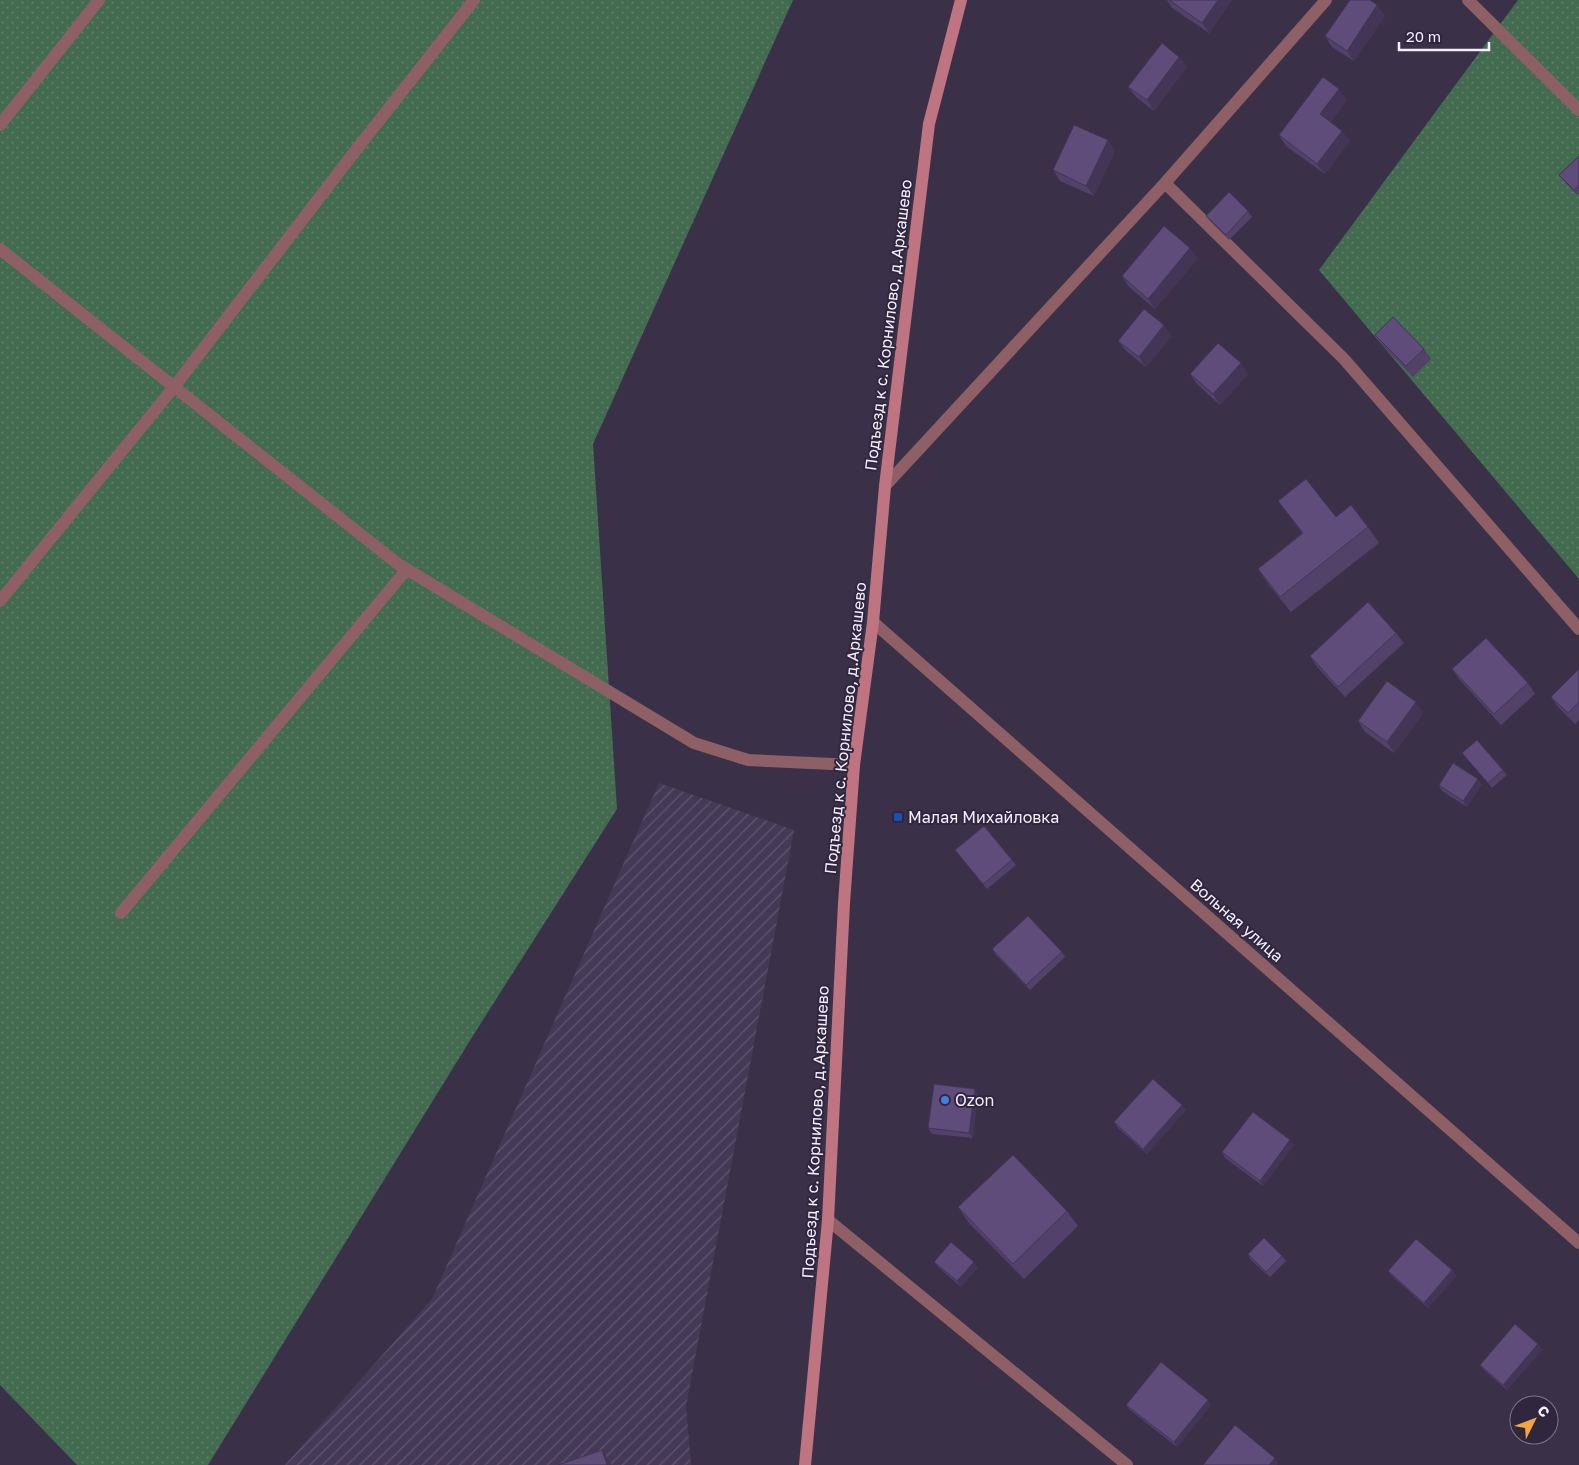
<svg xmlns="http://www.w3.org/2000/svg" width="1579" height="1465" viewBox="0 0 1579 1465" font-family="'Golos Text',sans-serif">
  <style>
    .industrial { fill: url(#industrial-furrows) }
    .park { fill: url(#park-dots) }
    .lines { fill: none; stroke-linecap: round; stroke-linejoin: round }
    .street { stroke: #8e6066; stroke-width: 12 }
    .secondary { stroke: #be7581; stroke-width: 12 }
    .wall { fill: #524169 }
    .shaded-wall { fill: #423555 }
    .building { fill: #5f4c7a; stroke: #423555 }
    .transit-dot { fill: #1a4fb4; stroke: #30273e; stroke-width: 2 }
    .shop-dot { fill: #3f7fe0; stroke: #30273e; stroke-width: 2 }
    .labels { text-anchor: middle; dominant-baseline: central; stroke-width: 4; stroke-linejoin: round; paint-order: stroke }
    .street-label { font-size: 16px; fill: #f4eefe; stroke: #30273e }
    .poi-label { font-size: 16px; fill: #f4eefe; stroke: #30273e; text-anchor: start }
  </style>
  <defs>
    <pattern id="industrial-furrows" width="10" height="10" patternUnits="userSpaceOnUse" patternTransform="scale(1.25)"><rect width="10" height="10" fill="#453958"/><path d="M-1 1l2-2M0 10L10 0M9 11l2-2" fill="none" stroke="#605671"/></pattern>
    <pattern id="park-dots" width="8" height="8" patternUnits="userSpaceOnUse" patternTransform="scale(1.25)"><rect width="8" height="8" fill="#426b50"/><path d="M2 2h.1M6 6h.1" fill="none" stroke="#5e806a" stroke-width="1.8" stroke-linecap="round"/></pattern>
  </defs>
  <rect width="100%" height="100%" fill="#3a3149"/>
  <path class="industrial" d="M659,783L794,830L686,1406L691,1465H285L432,1299Z"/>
  <path class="park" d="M0,0H793L593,444L617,809L474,1034L208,1465H77L0,1385Z
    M1518,0H1579V579L1319,270Z"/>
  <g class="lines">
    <path class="street" d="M1468,0L1579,110
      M0,125L99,0
      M1165,183L1344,359L1579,629
      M0,249L398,564L694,743L748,760L854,765
      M885,486L1165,183L1326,0
      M0,601L174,387L356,150L474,0
      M873,622L1579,1243
      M121,913L407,569
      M828,1220L1127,1465"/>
    <path class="secondary" d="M805,1465L828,1220L844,903L854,765L873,622L885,486L929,124L961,0"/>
  </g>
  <path class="wall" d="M1167,0H1232L1209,33L1172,8Z
    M1377,5L1385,16L1354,61L1332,47L1325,36Z
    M1179,57L1187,67L1154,111L1136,97L1128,87Z
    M1347,100L1330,122L1350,141L1325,174L1286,146L1279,135Z
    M1115,151L1094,196L1060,181L1053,170Z
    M1579,156V194L1577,195L1563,180L1559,175Z
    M1248,211L1252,217L1229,240L1210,221L1206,216Z
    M1198,258L1155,309L1129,287L1122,276Z
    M1375,335L1424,349L1431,359L1413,377L1382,345Z
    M1172,336L1146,367L1126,351L1118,341Z
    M1190,374H1248L1220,405L1197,384Z
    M1278,501L1336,517L1368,527L1379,543L1291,612L1268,584L1258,569L1302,533Z
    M1396,633L1404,643L1345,697L1317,667L1310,656Z
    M1452,669L1528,683L1535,694L1501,725L1459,679Z
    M1579,669V720L1575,724L1559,708L1551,697Z
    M1423,713L1394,753L1365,732L1358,721Z
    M1462,753L1503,770L1507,775L1492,788Z
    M1482,784L1467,807L1442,791L1439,785Z
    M955,850L1012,860L1016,865L987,889Z
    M992,949L1062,952L1065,957L1030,990L996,955Z
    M978,1094L973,1138L932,1134L928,1128Z
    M1182,1105L1186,1110L1147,1154L1118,1128L1114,1122Z
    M1294,1145L1263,1186L1225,1158L1222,1152Z
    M958,1207L1067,1211L1078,1226L1024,1279L969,1223Z
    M1248,1254L1282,1256L1286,1261L1270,1277L1251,1260Z
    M934,1262L978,1267L961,1287L938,1267Z
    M1452,1270L1456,1276L1428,1308L1392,1276L1388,1271Z
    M1538,1344L1542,1350L1507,1390L1484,1370L1480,1365Z
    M1208,1400L1211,1405L1177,1447L1130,1410L1126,1405Z"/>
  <path class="shaded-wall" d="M1218,0H1232L1209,33L1202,23Z
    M1377,5L1385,16L1354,61L1347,51Z
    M1179,57L1187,67L1154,111L1147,100Z
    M1339,89L1347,100L1327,125L1320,114Z
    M1342,131L1350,141L1325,174L1317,164Z
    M1108,140L1115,151L1094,196L1086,186Z
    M1190,248L1198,258L1155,309L1148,299Z
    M1164,325L1172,336L1146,367L1139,357Z
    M1241,363L1248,374L1220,405L1213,394Z
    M1416,702L1423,713L1394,753L1387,742Z
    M1478,779L1482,784L1467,807L1463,801Z
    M975,1089L978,1094L973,1138L969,1133Z
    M1182,1105L1186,1110L1147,1154L1143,1149Z
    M1290,1140L1294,1145L1263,1186L1260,1181Z
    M974,1262L978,1267L961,1287L957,1281Z
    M1452,1270L1456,1276L1428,1308L1424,1303Z
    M1538,1344L1542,1350L1507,1390L1503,1385Z
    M1208,1400L1211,1405L1177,1447L1174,1442Z
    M602,1450L612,1465H607Z
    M1275,1458L1278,1463L1277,1465H1269Z"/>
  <path class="building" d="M1169,0H1218L1202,23Z
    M1350,0H1370L1377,5L1347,51L1325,36Z
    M1162,43L1179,57L1147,100L1128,87Z
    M1323,77L1339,89L1320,114L1342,131L1317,164L1279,135Z
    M1074,125L1108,140L1086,186L1053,170Z
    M1579,156V185L1574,190L1559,175Z
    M1229,192L1248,211L1226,235L1206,216Z
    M1164,226L1190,248L1148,299L1122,276Z
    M1144,309L1164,325L1139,357L1118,341Z
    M1393,317L1424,349L1406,366L1375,335Z
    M1218,343L1241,363L1213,394L1190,374Z
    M1306,479L1336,517L1351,505L1368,527L1280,597L1258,569L1303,533L1278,501Z
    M1368,602L1396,633L1338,687L1310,656Z
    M1486,638L1528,683L1494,714L1452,669Z
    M1579,669V702L1568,713L1551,697Z
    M1387,681L1416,702L1387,742L1358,721Z
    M1477,740L1503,770L1488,783L1462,753Z
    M1453,763L1478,779L1463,801L1439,785Z
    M984,826L1012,860L983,884L955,850Z
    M1028,916L1062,952L1026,985L992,949Z
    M1153,1079L1182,1105L1143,1149L1114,1122Z
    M934,1084L975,1089L969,1133L928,1128Z
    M1253,1112L1290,1140L1260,1181L1222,1152Z
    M1013,1155L1067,1211L1013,1264L958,1207Z
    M1264,1238L1282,1256L1266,1272L1248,1254Z
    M1416,1239L1452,1270L1424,1303L1388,1271Z
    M951,1242L974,1262L957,1281L934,1262Z
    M1515,1324L1538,1344L1503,1385L1480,1365Z
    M1161,1362L1208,1400L1174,1442L1126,1405Z
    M1235,1425L1275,1458L1269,1465H1203Z
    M602,1450L607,1465H558Z"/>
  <rect class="transit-dot" x="893" y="812" width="10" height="10" rx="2.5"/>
  <circle class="shop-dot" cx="945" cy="1100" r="5"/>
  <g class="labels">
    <g class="street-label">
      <text transform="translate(888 325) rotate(-83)">Подъезд к с. Корнилово, д.Аркашево</text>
      <text transform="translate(845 728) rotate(-84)">Подъезд к с. Корнилово, д.Аркашево</text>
      <text transform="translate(1237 920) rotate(41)">Вольная улица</text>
      <text transform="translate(815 1132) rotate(-87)">Подъезд к с. Корнилово, д.Аркашево</text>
    </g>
    <g class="poi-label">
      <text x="908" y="817">Малая Михайловка</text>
      <text x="955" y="1100">Ozon</text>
    </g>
  </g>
  <g transform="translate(1534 1420) rotate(48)"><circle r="24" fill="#30273e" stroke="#7e778b"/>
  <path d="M0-4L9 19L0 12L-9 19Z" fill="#f2a540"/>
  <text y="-8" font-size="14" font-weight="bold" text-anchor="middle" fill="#f4eefe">С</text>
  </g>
  <path d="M1399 42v8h90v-8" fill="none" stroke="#f4eefe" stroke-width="2.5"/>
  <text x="1406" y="42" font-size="15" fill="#f4eefe" stroke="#30273e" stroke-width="4" paint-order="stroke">20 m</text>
</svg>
